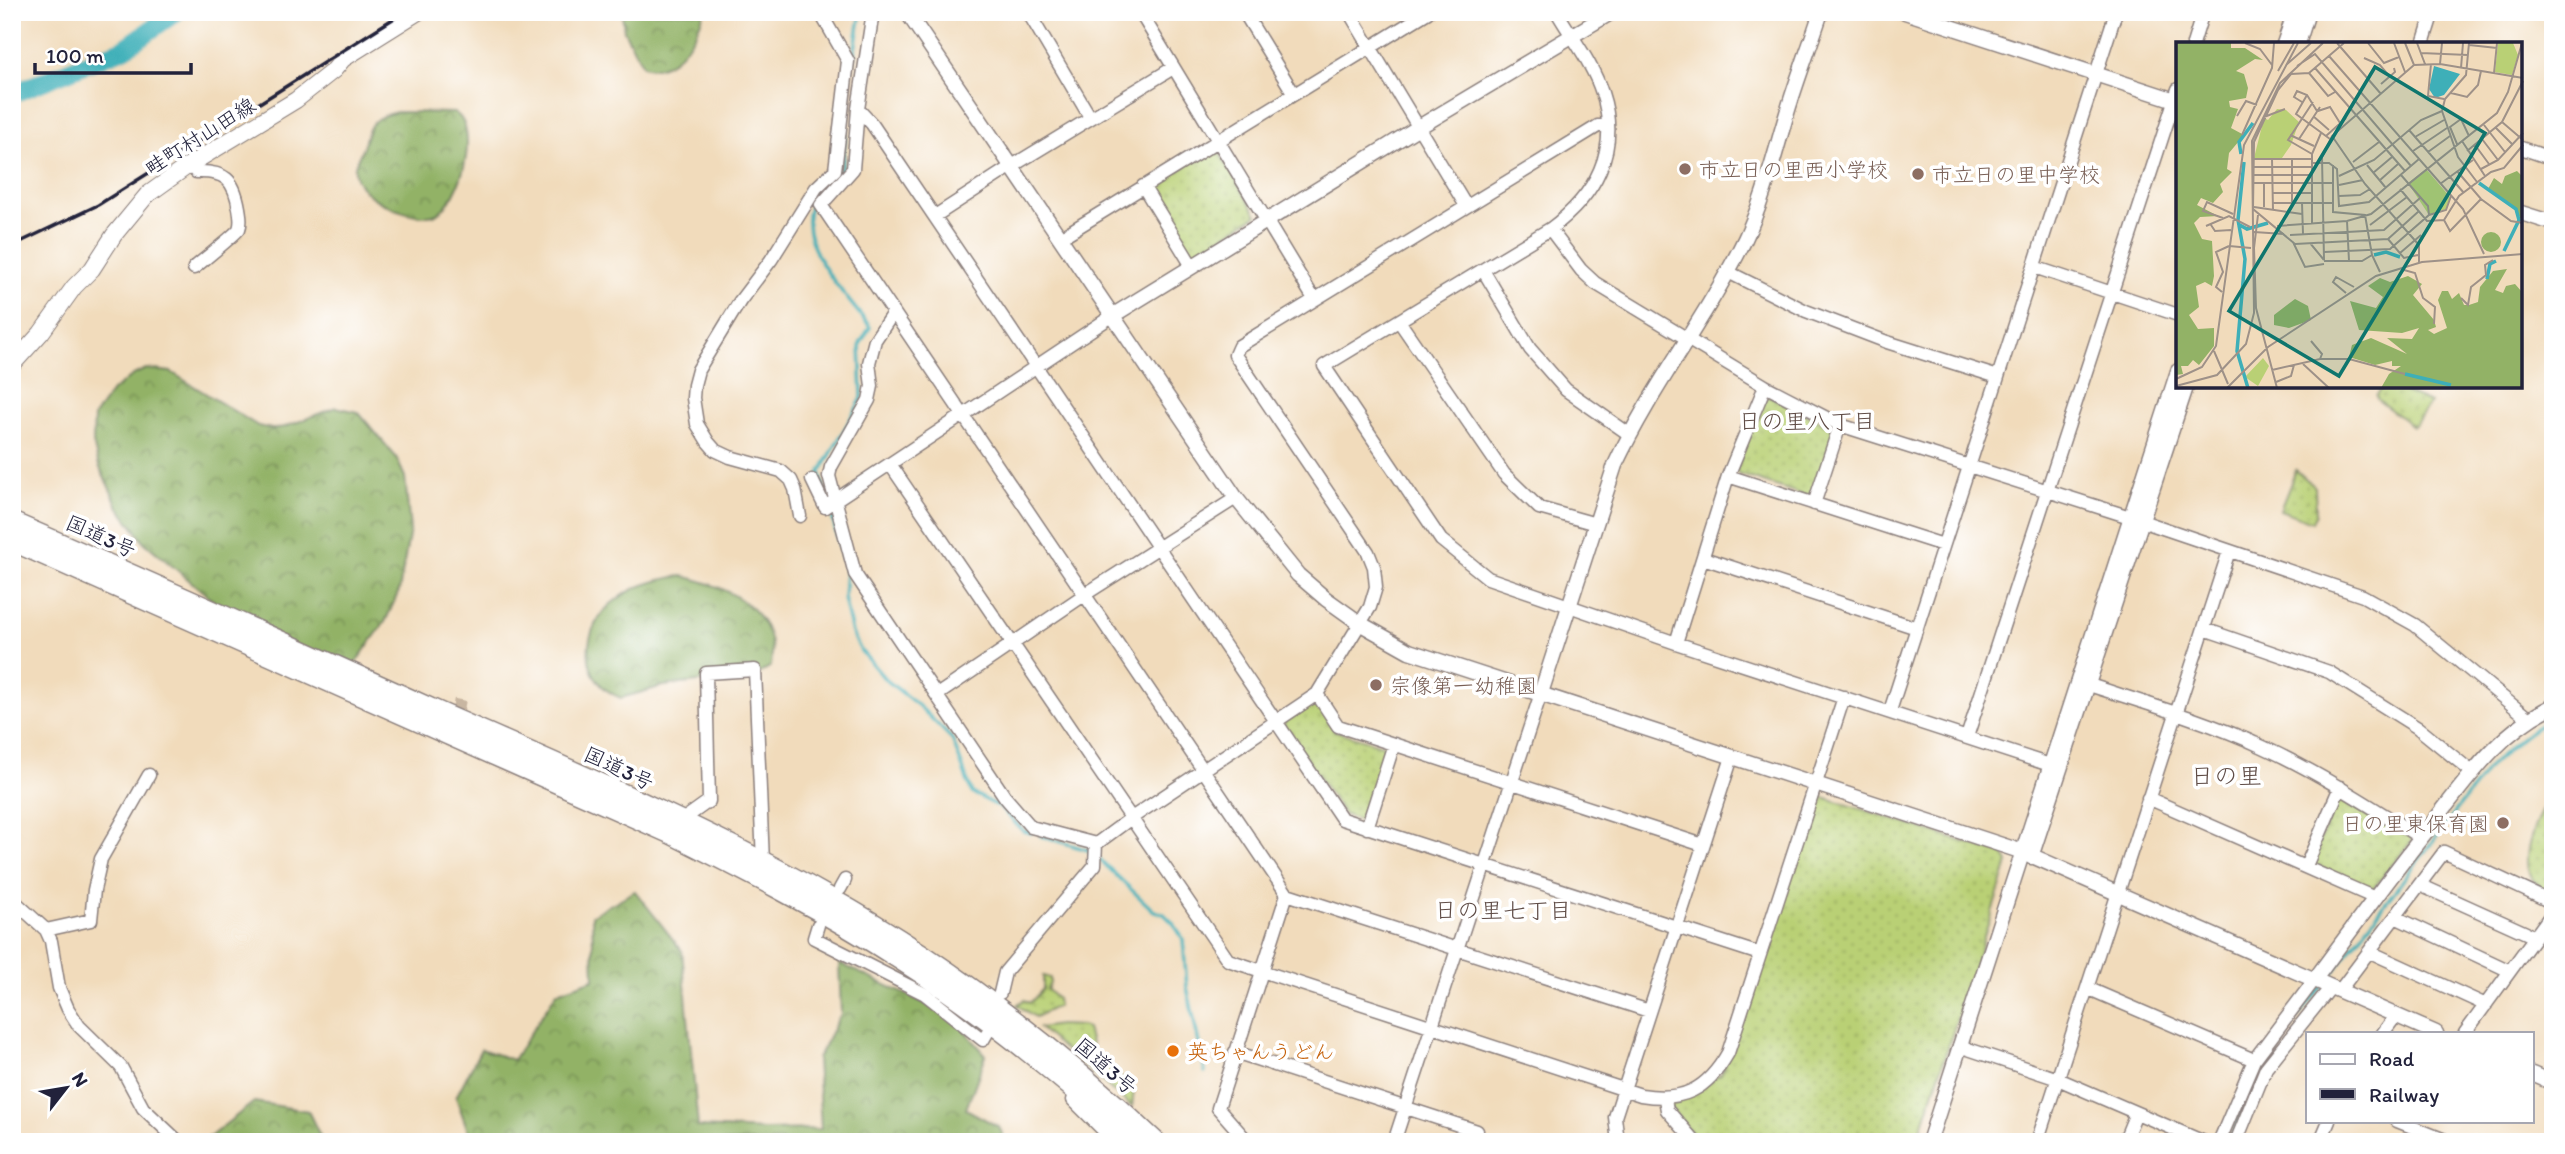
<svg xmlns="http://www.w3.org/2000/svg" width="2565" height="1154" viewBox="0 0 2565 1154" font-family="Itim,'Klee One',sans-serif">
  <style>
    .grass { fill: url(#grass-dots); stroke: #6e7958; stroke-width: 2 }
    .forest { fill: url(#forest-crowns); stroke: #5a6a50; stroke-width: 2 }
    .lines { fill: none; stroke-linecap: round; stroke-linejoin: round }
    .stream { stroke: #3eafb8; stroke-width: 3.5 }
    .river { stroke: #3eafb8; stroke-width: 19 }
    .minor-tunnel { stroke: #c8b6a1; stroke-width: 12; stroke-dasharray: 12 6; stroke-linecap: butt }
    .minor-casing { stroke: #8a7e7b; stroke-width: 15 }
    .tertiary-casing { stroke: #8a7e7b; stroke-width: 17 }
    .secondary-casing { stroke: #8a7e7b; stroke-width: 18 }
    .trunk-casing { stroke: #8a7e7b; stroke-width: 22 }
    .minor { stroke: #fff; stroke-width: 12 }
    .tertiary { stroke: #fff; stroke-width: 14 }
    .secondary { stroke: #fff; stroke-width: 16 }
    .trunk { stroke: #fff; stroke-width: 19 }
    .rail { stroke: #22223b; stroke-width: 3.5 }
    .education-dot { fill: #8d6e63; stroke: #fff; stroke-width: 2.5 }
    .food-dot { fill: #e8710a; stroke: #fff; stroke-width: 2.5 }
    .labels { text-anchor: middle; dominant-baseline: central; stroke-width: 7; stroke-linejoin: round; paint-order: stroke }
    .street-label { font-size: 21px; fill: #22223b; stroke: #fff }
    .education-label { font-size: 21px; fill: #785e54; stroke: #fff; text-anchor: start }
    .food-label { font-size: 21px; fill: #c56008; stroke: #fff; text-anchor: start }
    .neighbourhood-label { font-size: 23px; fill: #5f4c46; stroke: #fff }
    .quarter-label { font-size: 24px; fill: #5f4c46; stroke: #fff }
    .inset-river { fill: none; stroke: #3eafb8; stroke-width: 3.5 }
    .inset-road { fill: none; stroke: #9e9188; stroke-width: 2 }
    .view { fill: #0f766e; fill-opacity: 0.15; stroke: #0f766e; stroke-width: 3.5 }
    .inset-edge { fill: none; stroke: #22223b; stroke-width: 3.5 }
  </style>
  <defs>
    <pattern id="grass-dots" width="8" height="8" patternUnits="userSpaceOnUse" patternTransform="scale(1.75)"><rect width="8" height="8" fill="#b9d075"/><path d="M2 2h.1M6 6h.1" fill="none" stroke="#9fb266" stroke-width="1.8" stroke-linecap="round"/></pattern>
    <pattern id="forest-crowns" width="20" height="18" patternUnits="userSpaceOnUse" patternTransform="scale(1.75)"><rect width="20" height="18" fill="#92b266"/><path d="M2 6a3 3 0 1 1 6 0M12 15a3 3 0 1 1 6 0" fill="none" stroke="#779055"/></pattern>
  </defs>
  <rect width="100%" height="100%" fill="#fff"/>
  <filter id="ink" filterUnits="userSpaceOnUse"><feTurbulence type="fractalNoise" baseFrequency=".0143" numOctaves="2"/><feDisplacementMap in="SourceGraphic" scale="14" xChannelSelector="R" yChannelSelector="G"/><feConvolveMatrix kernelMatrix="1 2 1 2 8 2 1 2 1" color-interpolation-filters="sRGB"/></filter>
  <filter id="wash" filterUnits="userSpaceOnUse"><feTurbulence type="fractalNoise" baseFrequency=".00686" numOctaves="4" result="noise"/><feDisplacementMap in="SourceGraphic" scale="28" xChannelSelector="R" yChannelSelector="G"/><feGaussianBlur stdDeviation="1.57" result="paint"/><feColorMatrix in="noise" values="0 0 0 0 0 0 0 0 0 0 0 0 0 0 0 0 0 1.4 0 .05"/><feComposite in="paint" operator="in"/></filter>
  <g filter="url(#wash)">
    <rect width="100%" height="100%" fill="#f1dbbb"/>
    <path class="grass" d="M1214,149L1219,152L1257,215L1191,256L1152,191L1154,185Z
      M2383,387H2393L2430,403L2415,425L2412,426L2378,400L2376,396Z
      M1770,396L1832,427L1835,431L1814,494L1810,497L1738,474L1736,470L1765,398Z
      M2296,470L2315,487L2316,513L2312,522L2280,510Z
      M1312,704H1318L1335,731L1386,746L1388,751L1366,817L1360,820L1344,815L1284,725L1285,721Z
      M2553,791V897L2537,890L2539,885C2511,868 2539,812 2553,791Z
      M1817,795L2004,855L2008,863L1917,1142H1699L1669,1107L1670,1101L1721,1074Z
      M2344,795L2410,835L2412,841L2372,890L2314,865L2311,861L2338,798Z
      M1043,976L1050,978V983L1047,989L1057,999L1058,1006L1035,1017L1017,1005L1024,1000L1030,1003L1043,989Z
      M1059,1025L1082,1026L1087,1029L1093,1051L1134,1090L1132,1107L1039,1028Z"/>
    <path class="forest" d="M622,12H704C697,37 673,76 643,66L624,31Z
      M397,112L455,113C482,128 459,214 429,216C405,217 351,196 355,167C356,160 361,153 363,147C370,123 372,117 397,112Z
      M146,369L171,372L258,426L272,429L285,427L336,407L358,412L396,457L405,477L410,530L399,591L385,622L348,673L247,629L144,542L118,506L99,466L93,443L94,416L112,391L133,375Z
      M682,576C727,586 779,610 771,666L757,675L664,686L621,698C576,681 581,625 616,600C635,585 659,579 682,576Z
      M635,891L682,951L698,1127L765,1130L821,1129L817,1059L841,1014L839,963L952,1016L986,1055L966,1109L999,1127L1006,1142H472L456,1097L481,1049L513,1060L557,992L594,979L592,915Z
      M254,1102L308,1111L323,1142H203Z"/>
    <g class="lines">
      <path class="stream" d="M853,61L861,12
        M839,172L842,166L846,128
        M810,207C797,248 847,296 870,327L860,344L862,398L820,473L826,497
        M830,508L846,571L844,598L852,633L861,651L885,679L920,707L952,739L972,793L1000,807L1023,831L1031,833
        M1041,836L1091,851
        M1099,859L1154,911L1164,914L1174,924L1183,939L1187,987L1205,1072
        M2327,980L2490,766C2510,747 2528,730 2553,718
        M2229,1142L2261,1062L2322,986"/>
      <path class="river" d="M12,94L125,48L176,12"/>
    </g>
  </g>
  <g filter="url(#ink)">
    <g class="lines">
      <path class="minor-tunnel" d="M451,747L460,699"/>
      <defs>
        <path id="minor" d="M873,12L858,109L853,169L821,205L1287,894L1649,1011
          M1028,12L1090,117
          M1140,12L1314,299
          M1244,12L1294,94
          M1349,12L1466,206
          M1557,12C1572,38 1593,64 1602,93C1621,150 1595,196 1550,229L1324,366L1441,540L1488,578L1676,643L2050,765
          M2193,44L2203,12
          M2423,44L2433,12
          M858,109L872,124L1342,819L1760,954
          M2521,148L2553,159
          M189,165L196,172C225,171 234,179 239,208C240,215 242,222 239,229C236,234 201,262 194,268
          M1143,186L1192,266
          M935,216L1012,166L1173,68
          M1550,229L1581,270L1595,283L1765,386L1840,425L2130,517L2363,596L2415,625L2528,718
          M1060,238L1428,12
          M2034,267L2178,315
          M1483,270L1530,349L1566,390L1629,434
          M1728,272L1806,311L1887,342L1998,377
          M893,313L875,340L869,363L872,386L869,400L831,467L829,476L855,574L1005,797L1031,827L1096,844
          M1399,321L1504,474L1539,508L1596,524
          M890,464L1228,960L1641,1095C1683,1102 1707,1090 1728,1053L1844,697
          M1728,476L1943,545
          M812,480L825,507L1112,316
          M1814,504L1840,425
          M800,516L795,489L791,480L781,471L730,457L715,450L708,442L697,424L693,398L694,385L698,370L740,301L771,260L816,188L835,170L848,61L820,12
          M1703,558L1917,628
          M2204,629L2329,672L2418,728L2472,772
          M1676,643L1728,476L1765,386
          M2080,682C2141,702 2205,720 2263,747C2318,772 2370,806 2421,838
          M1317,694L1338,726L1703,845
          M937,695L1084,595L1236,498
          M1890,711L2116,12
          M1967,737L2178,89
          M2148,798L2375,898
          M681,821L709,801L706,673L755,670L763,862
          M1367,828L1394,744
          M1096,844L1130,819L1317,694L1370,607L1376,587L1374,567L1368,552L1235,355L1239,346L1598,126L1607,125
          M2306,866L2340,787
          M2420,885L2535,937
          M840,889L845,880
          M12,899L46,930L51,941L59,988L68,1009L79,1026L121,1067L143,1108L179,1142
          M2395,917L2510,971
          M818,925L814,938L925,994L983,1040L987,1033
          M46,930L91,920L94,890L101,859L149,775
          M2370,952L2486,1005
          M2087,988L2254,1060
          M2340,990L2444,852L2553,903
          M1000,993L1005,972L1095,865L1096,844
          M2383,1033L2395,1017
          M2465,1033L2553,912
          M1959,1046L2058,1079L2204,1142
          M1235,1052L1477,1131
          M1665,1099L1667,1110L1695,1142
          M1073,1100L1115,1142
          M2397,1121L2450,1142
          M1248,1142L1218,1108L1287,894
          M1394,1142L1540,696
          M1618,1142L1615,1117L1732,757
          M2037,1142L2229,551
          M2124,1142L2136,1113
          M2219,1142L2254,1060L2315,979
          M2236,1142L2266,1068L2331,987
          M2320,1142L2329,1121"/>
        <path id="tertiary" d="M907,12L1236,498L1298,575L1326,599L1361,624L1409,651L2023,852L2436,1033
          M1905,12L2178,101
          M2284,44L2295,12
          M2298,44L2308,12
          M2521,213L2553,223
          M1112,316L1419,127L1612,12
          M1540,696L1615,465C1652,386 1707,317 1745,239C1764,199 1774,156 1787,113C1797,79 1810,46 1821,12
          M2031,857L2186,387
          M2315,979C2351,930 2387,881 2425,833C2464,784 2495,734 2553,706
          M2532,1074L2553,1083
          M1929,1142L2178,371"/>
        <path id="secondary" d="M12,365L41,333L74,287L92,269L114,235L147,195L189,165L296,100L334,70L343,59L418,12"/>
        <path id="trunk" d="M12,522C155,584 297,648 439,712C569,769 701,825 825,895C946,962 1056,1047 1156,1142
          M12,541L671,834C749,873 826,912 899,959C983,1012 1060,1075 1133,1142"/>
      </defs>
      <use href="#minor" class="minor-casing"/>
      <use href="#tertiary" class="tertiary-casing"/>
      <use href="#secondary" class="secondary-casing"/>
      <use href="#trunk" class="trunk-casing"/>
      <use href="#minor" class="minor"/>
      <use href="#tertiary" class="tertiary"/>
      <use href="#secondary" class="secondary"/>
      <use href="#trunk" class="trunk"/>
      <path class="rail" d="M12,246L98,205L404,12"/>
    </g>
  </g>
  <g class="education-dot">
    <circle cx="1685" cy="169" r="7"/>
    <circle cx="1918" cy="174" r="7"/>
    <circle cx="1376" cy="685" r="7"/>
    <circle cx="2503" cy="823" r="7"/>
  </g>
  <circle class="food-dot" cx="1173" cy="1051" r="7"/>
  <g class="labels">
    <g class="street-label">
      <text transform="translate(200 136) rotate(-32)">畦町村山田線</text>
      <text transform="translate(101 536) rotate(24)">国道3号</text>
      <text transform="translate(619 768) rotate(25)">国道3号</text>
      <text transform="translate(1106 1066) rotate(41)">国道3号</text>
    </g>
    <g class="education-label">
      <text x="1699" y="169">市立日の里西小学校</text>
      <text x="1932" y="174">市立日の里中学校</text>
      <text x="1390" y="685">宗像第一幼稚園</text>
      <text x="2489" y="823" text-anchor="end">日の里東保育園</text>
    </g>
    <g class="food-label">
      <text x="1187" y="1051">英ちゃんうどん</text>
    </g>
    <g class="neighbourhood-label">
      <text x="1807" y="421">日の里八丁目</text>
      <text x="1503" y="910">日の里七丁目</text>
    </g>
    <g class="quarter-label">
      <text x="2226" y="775">日の里</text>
    </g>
  </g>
  <g transform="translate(2176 42)">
    <rect width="346" height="346" fill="#f1dbbb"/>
    <path d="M322,1H337L342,13L336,33L319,30ZM110,68L123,80L115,103L106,116H78L88,76L92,78L101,67ZM250,127L274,155L270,167L253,173L232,141ZM87,316L93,324L82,344L69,335Z" fill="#b9d075"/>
    <path d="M0,1H55V6H69L87,18L79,17L60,29L68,32L72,46L70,56L53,59L54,65L62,67L55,86L68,93L53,111L51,127L56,130L44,142L47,150L37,161L25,156L21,163L42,174L24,175L18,181L26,197L36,199L38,234L36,244L29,240L20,244L23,265L13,273L22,287L38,286V304L23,323L17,318L12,324H5L7,332L0,333ZM341,129L346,134V179L338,165L312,147L318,136L326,142L329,134ZM305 200a10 10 0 1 1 20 0a10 10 0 1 1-20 0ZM331,227L319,248L327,251L330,244L339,242L346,250V346H205L213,332L225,324H216V319L199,323L173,315L176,303L195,296L231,312L211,296L236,297L243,286L226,291L183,288L174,259L200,266L207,255L192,244L204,236L214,240L232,234L246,242L237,253L258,278L260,285L252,288L258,292L271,286L262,258L266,249H272L276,257L283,251L288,263H293L302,260L304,245L317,229ZM119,257L132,264L135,278L113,286L98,283V273Z" fill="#92b266"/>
    <path d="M258,24L284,32L268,53L259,56L253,47Z" fill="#3eafb8"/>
    <path class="inset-river" d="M65,112L63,100L77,81M68,120L62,178L69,217L61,309L72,346M303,141L340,167L343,178L328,209M62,182L71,187L92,181M198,213L210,210L224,215M311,237L314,222L320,219M229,332L275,343"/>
    <path class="inset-road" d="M69,1L84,7L96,23M161,1L205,52M192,1L208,21L223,15M218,1L229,30M229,1L238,23M241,1L249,22M293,1L290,33L269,57L266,69L282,115L301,140M293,3L321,6M245,11L292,13M153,14L287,167L308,212M188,16L204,23L214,35M255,22L252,54L268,57M264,22L266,1M110,23L135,1M121,24L139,12L235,124M139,26L229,129M285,26L287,1M102,29L118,1M133,31L152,54L159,50M318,31L321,1M205,42L219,30L218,26M275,51L291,55L302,43L305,29M131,53L120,72L154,97M126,60L118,55L121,49L131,53L141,69M142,69L154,65L164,81M61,74L70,59L81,63M137,74L153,88M88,75L109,67M326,80L347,98M308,83L329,110M320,86L336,102M233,88L288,151M66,93L96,26L98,1M114,93L138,104M150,94L170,76M156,94L189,142L243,203V221M239,95L268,78M123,97L144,65M306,97L322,118M286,99L309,134M281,102L274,85L285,77L293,94M299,103L313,122M237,109L271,86M291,109L326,80L347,39M252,110L274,94M136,112L112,98L137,60M77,117H136M96,117L97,169M116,117V161M177,120L203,100M136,121H153L161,127L163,164L193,160L243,117M157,123V170L189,173L196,213L204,230M191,123L210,146M77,125H136M305,127L322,118L347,91M281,129L305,157L335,179L347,181M197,131L216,115M77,133H136M225,133L252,164L253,173M163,134L198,118L245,78L266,69M203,139L222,122M77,141H156M88,141V165M264,142L297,118M163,143L187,138M224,147L251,179L268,178L283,154L315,130L328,126L347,103M97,151H136M163,154L184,153L194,147M97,161H156M126,161L127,192M78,165L126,172M47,176L27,169L31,160L57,172M268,178L274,189L305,157M171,179L173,219M136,181V112L145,91M35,183L39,189L55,188M194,183L231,155M30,184L53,174L74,185M101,184L171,179L195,172L321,71L332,50L346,1M78,190L108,192M114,193L208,188L244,156M212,197L228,216L242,213M117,200L129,225L148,222M134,201L148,218M119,202L77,167L78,100L102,48L115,32L133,31L168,1M119,202L212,197L243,169M53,204L75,206M78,206L82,173M78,206L80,266L101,346M148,210L214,207L253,173L270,168L275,154M224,211L245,193M148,218L146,115L156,94L238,23L264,22L347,36M148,219H186L196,213M228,228L239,231L247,256L259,265L258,282M46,250L40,245L47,230L40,210L53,204M170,251L157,240L160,235L178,245M285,256L292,263L295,245L310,233L309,223L317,218M135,299L146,312L144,317M38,309L52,342M127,322L153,346M96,328L144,317H173L229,332M0,337L26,325L40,304L68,103L122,1M100,340L115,334L118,323M0,344L41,333L70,302L78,271L76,99L104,41L147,1M51,346L92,305L200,234L246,220L347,212"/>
    <path class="view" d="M199,25L309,91L163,334L53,269Z"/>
    <rect width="346" height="346" class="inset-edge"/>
  </g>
  <rect width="2565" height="1154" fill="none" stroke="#fff" stroke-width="42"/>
  <rect x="2306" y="1032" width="228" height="91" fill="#ffffff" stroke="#a7a7b1" stroke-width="2"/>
  <rect x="2320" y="1054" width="35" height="10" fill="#ffffff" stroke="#a7a7b1" stroke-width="2"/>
  <text x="2369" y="1066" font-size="21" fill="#22223b">Road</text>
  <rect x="2320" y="1089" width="35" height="10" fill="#22223b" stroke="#a7a7b1" stroke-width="2"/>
  <text x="2369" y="1102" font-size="21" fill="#22223b">Railway</text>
  <g transform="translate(66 1088) rotate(59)" stroke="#ffffff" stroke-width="5" paint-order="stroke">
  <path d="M0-5L12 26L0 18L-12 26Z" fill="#22223b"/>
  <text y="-10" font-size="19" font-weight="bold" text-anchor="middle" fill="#22223b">N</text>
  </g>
  <path d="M35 63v10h156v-10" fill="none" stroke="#22223b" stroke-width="3.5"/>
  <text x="46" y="63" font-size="21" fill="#22223b" stroke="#ffffff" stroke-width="5" paint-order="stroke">100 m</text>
</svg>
